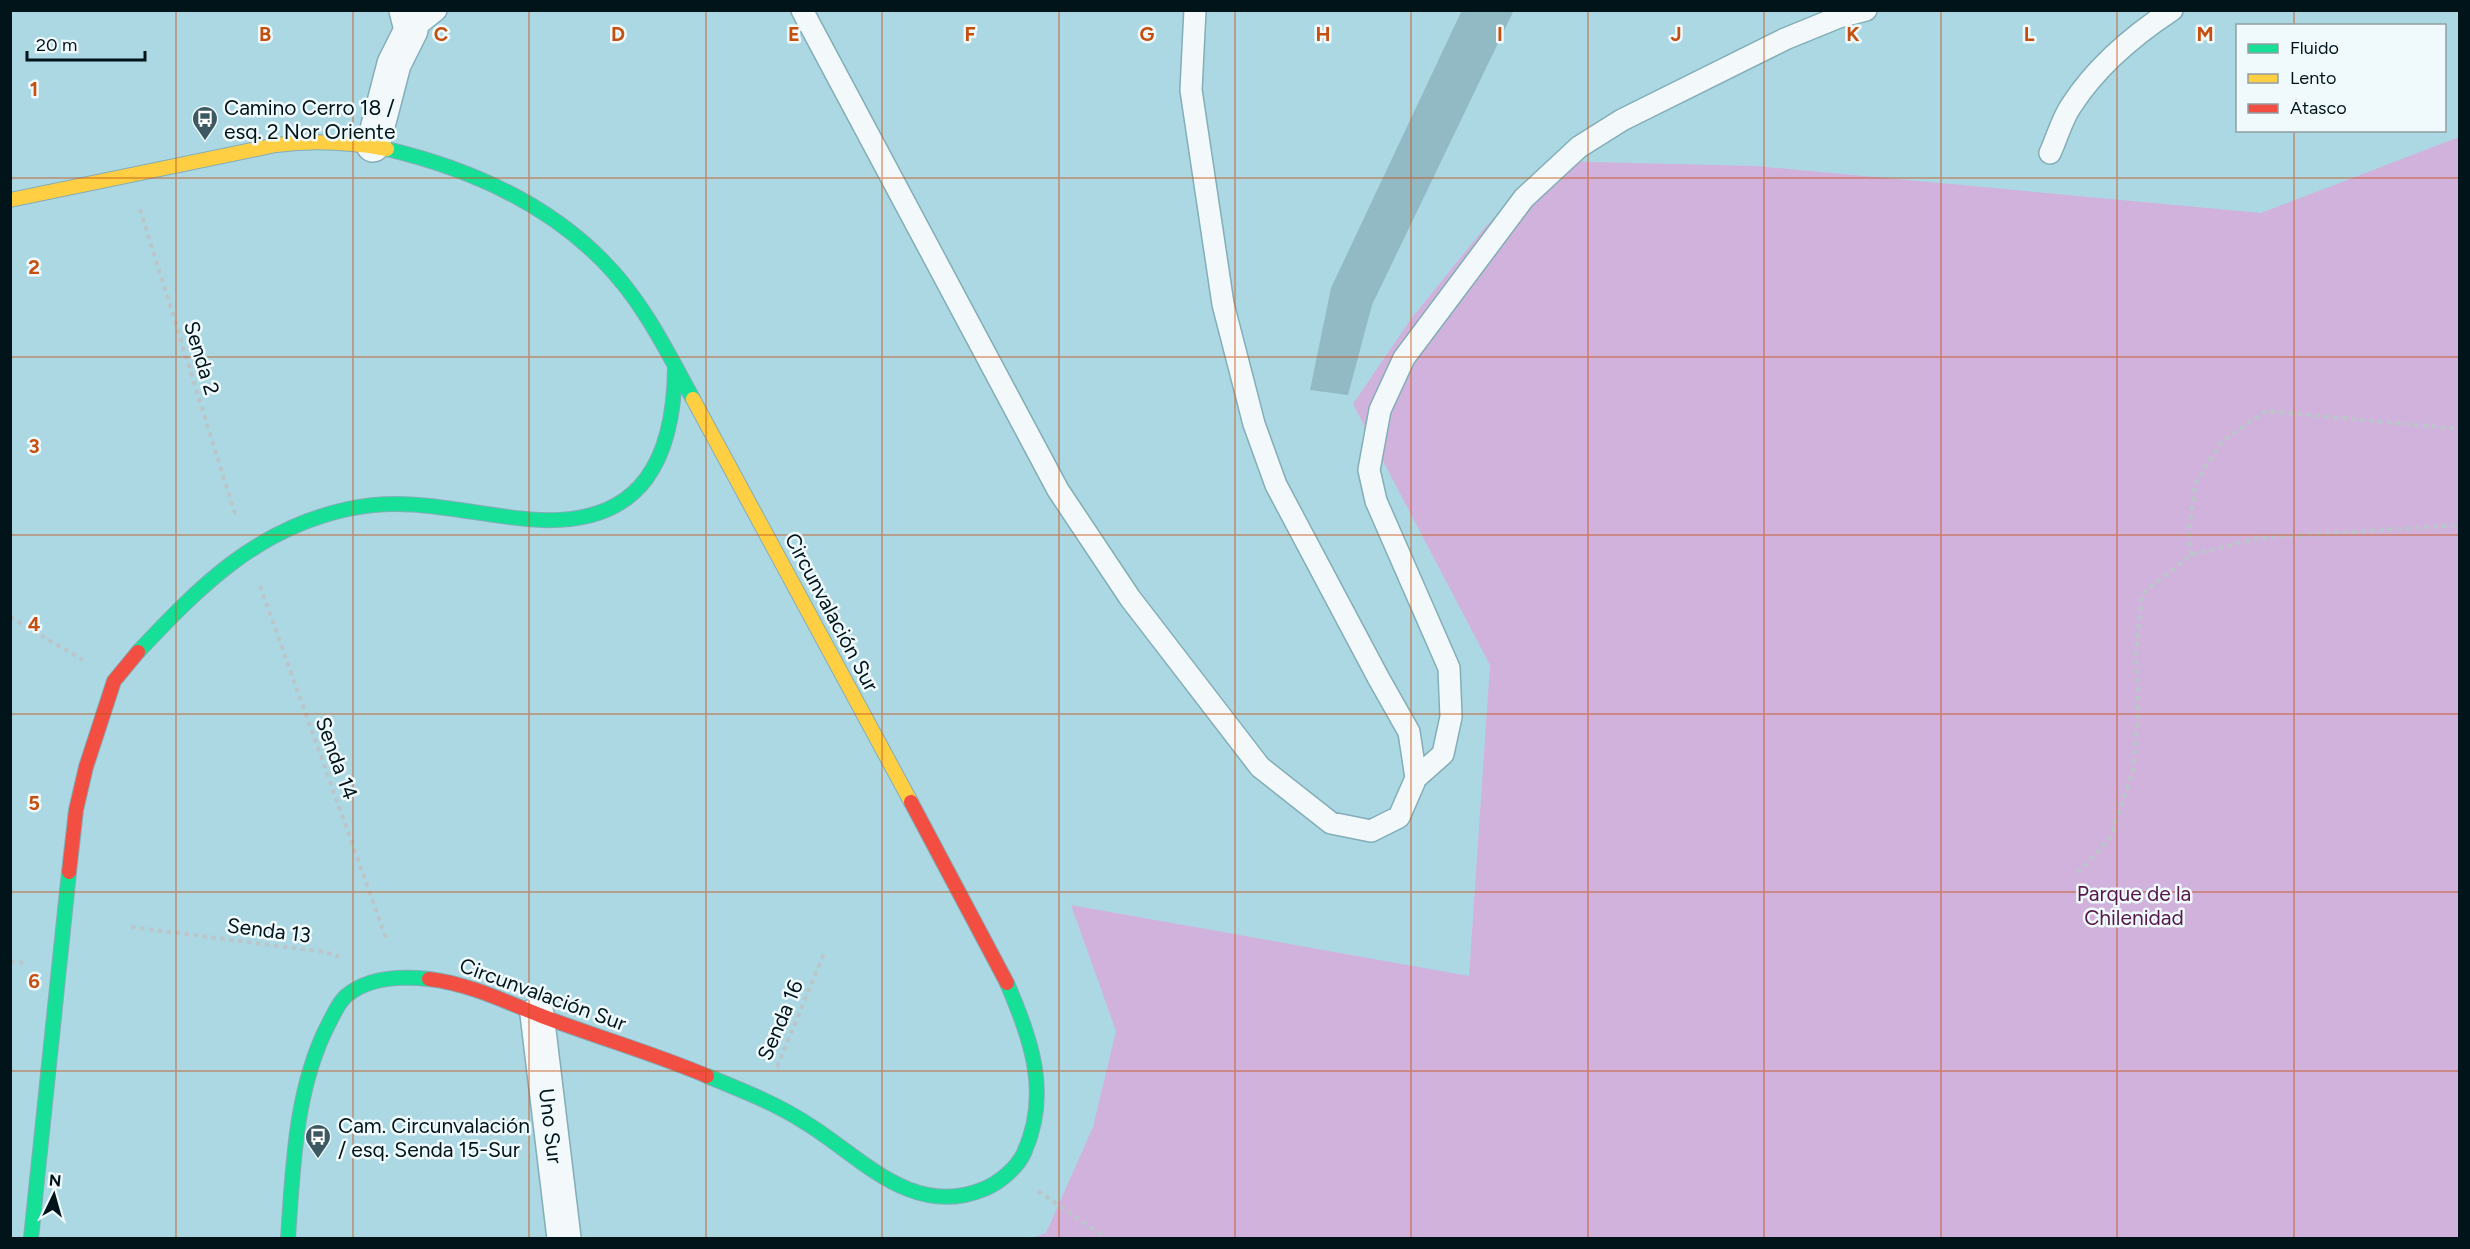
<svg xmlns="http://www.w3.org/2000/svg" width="2470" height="1249" viewBox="0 0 2470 1249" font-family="Figtree,sans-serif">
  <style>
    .green { fill: #d1b2dd }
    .building { fill: #92bac5 }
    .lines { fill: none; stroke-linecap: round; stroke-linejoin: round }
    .lane-casing { stroke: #83adb7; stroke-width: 24 }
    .street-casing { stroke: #83adb7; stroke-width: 36 }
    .fast-casing { stroke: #83adb7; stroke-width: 16 }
    .slow-casing { stroke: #83adb7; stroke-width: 16 }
    .jam-casing { stroke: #83adb7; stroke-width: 16 }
    .path { stroke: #bac6ca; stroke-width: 4; stroke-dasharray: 4.5 4.5; stroke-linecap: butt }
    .lane { stroke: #f3f9fb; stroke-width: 21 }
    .street { stroke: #f3f9fb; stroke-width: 33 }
    .fast { stroke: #16e098; stroke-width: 14 }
    .slow { stroke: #ffcf43; stroke-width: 14 }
    .jam { stroke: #f24e42; stroke-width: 14 }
    .grid { fill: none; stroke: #c54f0e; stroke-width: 1.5; stroke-opacity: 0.55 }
    .labels { text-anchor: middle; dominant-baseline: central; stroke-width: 5; stroke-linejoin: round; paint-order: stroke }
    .poi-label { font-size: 21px; fill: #00141a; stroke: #f0fafc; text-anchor: start }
    .street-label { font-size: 21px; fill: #00141a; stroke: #f0fafc }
    .park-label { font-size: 21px; fill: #57174a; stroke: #f0fafc }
    .grid-label { font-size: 20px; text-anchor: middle; font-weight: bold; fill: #c54f0e; stroke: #f0fafc; stroke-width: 5; stroke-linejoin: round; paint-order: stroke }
  </style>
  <rect width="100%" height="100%" fill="#acd8e4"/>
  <path class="green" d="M2459,137V1238H1032L1046,1233L1093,1127L1116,1031L1071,905L1469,976L1490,665L1353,404L1411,319L1486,226L1553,161L1756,166L2261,213Z"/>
  <path class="building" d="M1462,10H1514L1372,305L1348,395L1310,390L1331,288Z"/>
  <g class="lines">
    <defs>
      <path id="lane" d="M802,10L1058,490L1130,598L1260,767L1331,823L1371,831L1399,817L1416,778L1409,732L1379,679L1276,485L1254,424L1223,304L1191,90L1195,10
        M411,30L436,10
        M2050,153C2057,138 2062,119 2071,106C2096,67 2134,35 2172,10
        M1416,778L1443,754L1451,717L1449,668L1376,501L1369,470L1380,410L1404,358L1524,198L1579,147L1622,120L1785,39L1839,17L1866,10"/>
      <path id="street" d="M373,145L394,64L411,30L406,10
        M537,1014L564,1238"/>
      <path id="fast" d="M387,149C467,168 544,201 603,261C642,300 667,351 693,399
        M138,652C200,586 256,529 348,509C416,494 474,517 541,520C643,524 674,458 675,367
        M707,1076C741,1090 775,1103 806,1123C860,1156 912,1219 984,1189C999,1183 1017,1168 1024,1153C1051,1093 1031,1040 1007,983
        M31,1238L69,872
        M288,1238C293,1167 295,1088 329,1023C334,1014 338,1003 346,996C368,977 402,976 429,979"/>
      <path id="slow" d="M10,200L276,145C313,140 350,142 387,149
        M693,399L911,802"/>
      <path id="jam" d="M911,802L1007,983
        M69,872L76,810L86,767L114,681L138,652
        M429,979C471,984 508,1003 547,1018C600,1038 655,1054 707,1076"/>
    </defs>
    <use href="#lane" class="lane-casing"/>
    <use href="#street" class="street-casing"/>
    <use href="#fast" class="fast-casing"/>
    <use href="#slow" class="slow-casing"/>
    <use href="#jam" class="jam-casing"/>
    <path class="path" d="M140,209L235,514
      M2191,555L2189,531L2195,484L2222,441L2266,411L2460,429
      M260,586L387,941
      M10,617L83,660
      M2078,873L2110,838L2133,771L2138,716L2136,652L2142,594L2191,555L2258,538L2460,525
      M131,927L325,952L339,957
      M10,961L24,963
      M777,1067L825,951
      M1038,1191L1106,1238"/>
    <use href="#lane" class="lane"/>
    <use href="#street" class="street"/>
    <use href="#fast" class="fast"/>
    <use href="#slow" class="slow"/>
    <use href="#jam" class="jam"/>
  </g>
  <path class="grid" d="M176,10V1238M353,10V1238M529,10V1238M706,10V1238M882,10V1238M1059,10V1238M1235,10V1238M1411,10V1238M1588,10V1238M1764,10V1238M1941,10V1238M2117,10V1238M2294,10V26M2294,130V1238M10,178H2460M10,357H2460M10,535H2460M10,714H2460M10,892H2460M10,1071H2460"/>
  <defs>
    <symbol id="bus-pin" viewBox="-11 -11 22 30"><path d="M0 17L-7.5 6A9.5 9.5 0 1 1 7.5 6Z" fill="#3c5961" stroke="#f0fafc"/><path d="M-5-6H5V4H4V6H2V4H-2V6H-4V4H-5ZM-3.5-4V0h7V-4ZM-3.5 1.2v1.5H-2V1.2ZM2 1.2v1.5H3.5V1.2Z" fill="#fff"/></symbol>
  </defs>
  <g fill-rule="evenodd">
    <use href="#bus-pin" x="190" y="104" width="30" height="40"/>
    <use href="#bus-pin" x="303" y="1122" width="30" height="40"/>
  </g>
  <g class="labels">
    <g class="poi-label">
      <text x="224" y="107">Camino Cerro 18 /<tspan x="224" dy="24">esq. 2 Nor Oriente</tspan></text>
      <text x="338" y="1125">Cam. Circunvalación<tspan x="338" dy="24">/ esq. Senda 15-Sur</tspan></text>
    </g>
    <g class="street-label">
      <text transform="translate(202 358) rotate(73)">Senda 2</text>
      <text transform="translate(832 612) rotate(62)">Circunvalación Sur</text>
      <text transform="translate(337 758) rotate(70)">Senda 14</text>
      <text transform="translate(269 930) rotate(7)">Senda 13</text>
      <text transform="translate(543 994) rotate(20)">Circunvalación Sur</text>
      <text transform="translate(780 1020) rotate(-67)">Senda 16</text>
      <text transform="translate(551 1126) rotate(83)">Uno Sur</text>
    </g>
    <g class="park-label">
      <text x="2134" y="893">Parque de la<tspan x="2134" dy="24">Chilenidad</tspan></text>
    </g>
  </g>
  <g class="grid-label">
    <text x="265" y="41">B</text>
    <text x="441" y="41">C</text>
    <text x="618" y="41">D</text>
    <text x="794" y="41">E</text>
    <text x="970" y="41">F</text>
    <text x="1147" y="41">G</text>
    <text x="1323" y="41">H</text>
    <text x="1500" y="41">I</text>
    <text x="1676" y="41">J</text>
    <text x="1853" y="41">K</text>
    <text x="2029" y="41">L</text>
    <text x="2205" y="41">M</text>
    <text x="34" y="96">1</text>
    <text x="34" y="274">2</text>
    <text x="34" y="453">3</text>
    <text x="34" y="631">4</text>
    <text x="34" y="810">5</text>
    <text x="34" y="988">6</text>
  </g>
  <rect width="2470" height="1249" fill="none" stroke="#00141a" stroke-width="24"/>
  <rect x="2236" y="24" width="210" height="108" fill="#f0fafc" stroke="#909ea2" stroke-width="1.5"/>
  <rect x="2248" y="44" width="30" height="9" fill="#16e098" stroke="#909ea2" stroke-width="1.5"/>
  <text x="2290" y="54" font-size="18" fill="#00141a">Fluido</text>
  <rect x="2248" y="74" width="30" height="9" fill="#ffcf43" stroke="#909ea2" stroke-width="1.5"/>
  <text x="2290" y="84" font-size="18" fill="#00141a">Lento</text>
  <rect x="2248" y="104" width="30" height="9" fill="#f24e42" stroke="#909ea2" stroke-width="1.5"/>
  <text x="2290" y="114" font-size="18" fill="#00141a">Atasco</text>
  <g transform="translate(54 1195) rotate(5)" stroke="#f0fafc" stroke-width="4.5" paint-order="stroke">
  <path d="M0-4.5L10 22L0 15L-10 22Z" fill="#00141a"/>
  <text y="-9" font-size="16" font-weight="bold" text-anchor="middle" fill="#00141a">N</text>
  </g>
  <path d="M27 51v9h118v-9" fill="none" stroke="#00141a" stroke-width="3"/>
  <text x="36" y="51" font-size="18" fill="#00141a" stroke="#f0fafc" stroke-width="4.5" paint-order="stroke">20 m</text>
</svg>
